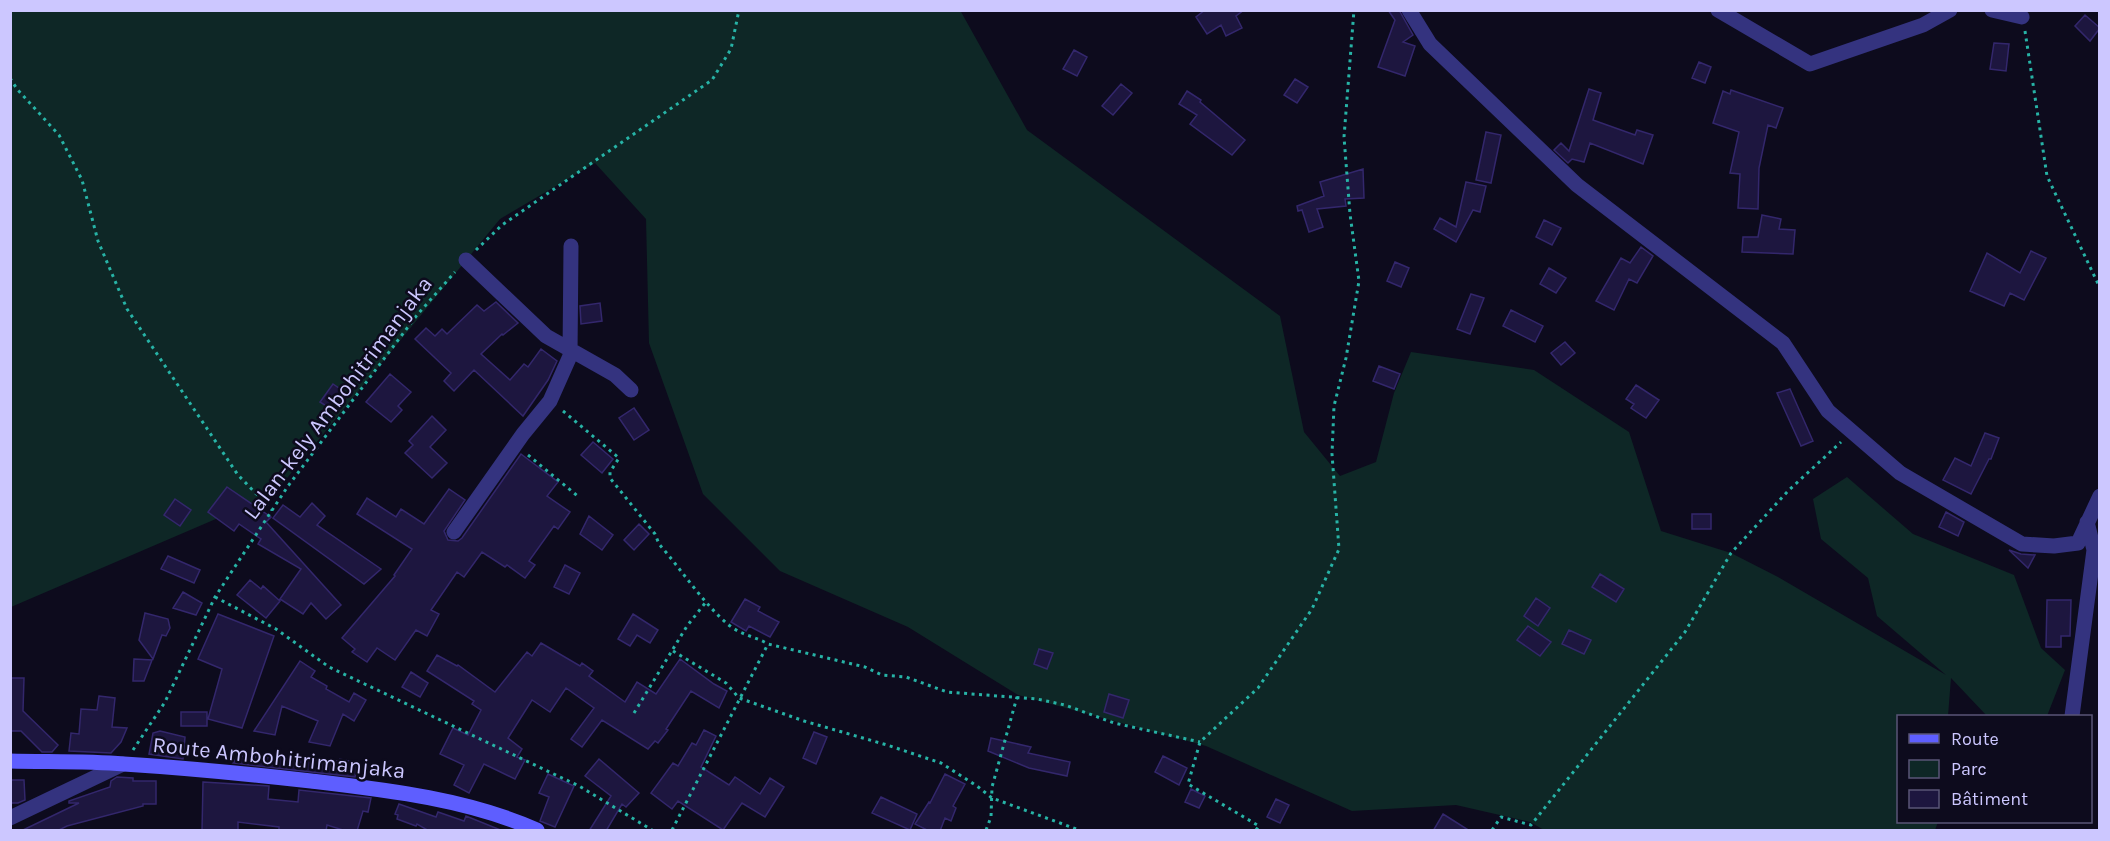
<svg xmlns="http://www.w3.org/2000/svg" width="2110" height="841" viewBox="0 0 2110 841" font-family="Karla,sans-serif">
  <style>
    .green { fill: #0e2726 }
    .building { fill: #1d163f; stroke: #33276c; stroke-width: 1.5 }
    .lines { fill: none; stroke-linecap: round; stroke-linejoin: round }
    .path { stroke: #27b3a6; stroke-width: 3; stroke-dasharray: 3 4.5; stroke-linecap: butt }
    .street { stroke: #34337f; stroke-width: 15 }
    .secondary { stroke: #5e5eff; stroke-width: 15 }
    .labels { text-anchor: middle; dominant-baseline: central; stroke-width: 5; stroke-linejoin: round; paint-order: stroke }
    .street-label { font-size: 22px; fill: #ccc7ff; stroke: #0d0b1d }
  </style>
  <rect width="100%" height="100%" fill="#0d0b1d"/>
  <path class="green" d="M960,10L1027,130L1280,316L1304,432L1340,476L1376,462L1394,393L1411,352L1534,370L1629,432L1661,531L1731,553L1778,577L1946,675L1877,616L1868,578L1821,539L1813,499L1847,477L1913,534L2014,575L2041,648L2065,670L2047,716H1987L1951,678L1948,716H1898V822H1938L1935,830H1544L1530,822L1456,805L1352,811L1206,746L1018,695L908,627L780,571L703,494L649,343L646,219L595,163L500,219L274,494L11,607V11Z"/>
  <path class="building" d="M1205,10H1244L1236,16L1242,28L1226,36L1221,25L1207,34L1196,17Z
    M1388,10H1399L1413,35L1403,42L1415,46L1405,76L1378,67L1395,20Z
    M2085,15L2100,28L2090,41L2075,26Z
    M1994,43L2009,44L2006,71L1990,69Z
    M1074,50L1087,57L1077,76L1063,69Z
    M1699,62L1711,67L1705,83L1692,78Z
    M1295,79L1308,87L1297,103L1284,95Z
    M1121,84L1132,93L1113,115L1102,106Z
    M1589,89L1601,93L1593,120L1635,135L1637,130L1653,135L1643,164L1590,143L1584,162L1572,159L1568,163L1554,150L1561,143L1569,151Z
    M1731,90L1783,108L1776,128L1768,125L1759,168L1758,209L1738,208L1740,174L1730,173L1739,132L1713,123L1723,91L1730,94Z
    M1187,91L1201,100L1200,102L1245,140L1232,155L1190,124L1197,115L1179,104Z
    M1486,132L1501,135L1491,183L1476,180Z
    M1363,169L1364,198L1345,199L1346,206L1317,209L1323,227L1309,232L1302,210L1298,211L1297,206L1324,196L1320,182Z
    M1466,182L1486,186L1480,212L1473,210L1456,242L1434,229L1440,218L1456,227Z
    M1762,215L1781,219L1779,229L1795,230L1793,254L1742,252L1743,237H1758Z
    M1544,220L1561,228L1552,245L1536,237Z
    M1641,247L1653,256L1637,283L1629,279L1614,310L1596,301L1621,258L1630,263Z
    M2031,251L2046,258L2024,300L2010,293L2004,306L1970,291L1987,253L2020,273Z
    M1395,262L1409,268L1401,287L1387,281Z
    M1549,268L1566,278L1556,293L1540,284Z
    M1471,294L1484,298L1470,334L1457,329Z
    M496,302L518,323L503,335L502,334L481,354L510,380L524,364L528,367L541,349L557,361L548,380L523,416L474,370L454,391L444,381L451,373L415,339L426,328L435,336L442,329L447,334L477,305L484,311Z
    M600,303L602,321L581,324L580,306Z
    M1511,310L1543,326L1535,342L1503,326Z
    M1565,342L1575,353L1561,365L1551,353Z
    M1379,366L1400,374L1394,389L1373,381Z
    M390,374L411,392L398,406L402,410L391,422L366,402Z
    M333,384L346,393L334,411L320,402Z
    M1636,385L1659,400L1646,418L1631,408L1634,404L1626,399Z
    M1790,389L1813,441L1801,446L1777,393Z
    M634,408L649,430L634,440L619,418Z
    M432,416L446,430L430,447L447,463L432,478L405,453L413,445L409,441Z
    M1985,433L1999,438L1991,459H1989L1971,494L1943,480L1955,458L1971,466Z
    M593,442L613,459L602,473L581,455Z
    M521,454L558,482L547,496L570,512L558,529L554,526L529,561L535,565L525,578L507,565L505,567L482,552L464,577L457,572L431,610L439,614L427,636L416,630L395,660L377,648L367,662L352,652L355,649L342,638L395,576L394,575L412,549L357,514L367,498L396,517L401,509L424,524L449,489L465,500L444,531L448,540L458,541L462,538Z
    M227,487L271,517L266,522L341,605L326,619L311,603L303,614L280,599L301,569L258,544L261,539L239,524L234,531L208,512Z
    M175,499L191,510L180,526L164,515Z
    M312,503L325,516L317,525L381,569L364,584L273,518L283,505L300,517Z
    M1946,512L1964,522L1958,536L1939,527Z
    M1692,514H1711V529H1692Z
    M589,516L613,535L602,550L580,534Z
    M639,524L649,534L634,550L624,540Z
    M2009,550L2021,554L2035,555L2028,568Z
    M168,556L200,570L194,583L161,569Z
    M565,565L580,573L569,594L554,587Z
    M1600,574L1624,589L1616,602L1592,587Z
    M250,580L261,589L263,586L280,601L266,618L237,595Z
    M183,592L202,603L196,615L173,608Z
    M1536,598L1550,608L1538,626L1524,616Z
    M745,599L760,607L758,611L779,622L770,637L749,626L746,631L731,622Z
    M2047,600H2071L2070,636H2061V647H2046Z
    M145,613L168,619L170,628L166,636L162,635L153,659L139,640Z
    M218,614L274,636L242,728L208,719L222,669L198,659Z
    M633,614L658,630L650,643L637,635L630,646L618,639Z
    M1528,626L1551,642L1540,656L1517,640Z
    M1569,630L1591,640L1584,654L1562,644Z
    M541,643L580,666L582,663L593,671L589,676L625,702L637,682L656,694L680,659L714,684L727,691L719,708L691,691L666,729L668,730L658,743L655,741L648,749L602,720L582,747L571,739L594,708L566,688L550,712L532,700L508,738L522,749L517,757L525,760L515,779L484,764L469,793L454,785L464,765L440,754L453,728L468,735L481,710L472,704L474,701L427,671L437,655L457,666L458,665L495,692L527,652L532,656Z
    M1039,649L1053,653L1047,669L1034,664Z
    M134,659L152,660L144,681H133Z
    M300,661L315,671L311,677L327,686L326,689L349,702L354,693L366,700L354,721L343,714L330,746L309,742L318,721L282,706L275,735L254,731Z
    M411,672L428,683L420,697L402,687Z
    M10,678H24L23,711L58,745L52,752H42L21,731H10Z
    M1109,694L1129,700L1123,718L1104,712Z
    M99,696L115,698L112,727L127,728L121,742L111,753L69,751L71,733L79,734L81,709L97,710Z
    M181,712H207V726H181Z
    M704,730L716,736L701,767L729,785L735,777L760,794L770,778L784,787L765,817L742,803L723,830L678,801L672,809L651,793L673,763L678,766L692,743L696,745Z
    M160,731L185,737L183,759L149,754L153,733Z
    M814,732L827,737L816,764L803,758Z
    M991,738L1031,747L1028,753L1070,762L1067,776L1029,768L988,751Z
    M238,756L339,761L340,759L358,763L355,777L233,763Z
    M1163,756L1187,768L1179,785L1155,772Z
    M599,759L639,793L626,807L622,804L606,831H589L611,796L585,776Z
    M548,774L574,786L555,827L540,821L549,797L539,793Z
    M945,774L965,784L953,806L956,808L951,821L945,818L940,831H929L915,824L929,802L930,803Z
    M117,777L133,778V781H156V804H143V806L67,826L57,831H21L79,803H69V801L110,787L111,781Z
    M10,780H24L25,800L18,803H10Z
    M203,782L269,786L268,799L298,802L299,790L371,798L368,812L363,811L357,831H346L327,825L326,831H279V827L238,822V831H202Z
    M1191,789L1205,796L1199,808L1185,802Z
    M881,797L917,814L910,830L872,813Z
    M1276,799L1289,805L1280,823L1267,817Z
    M399,804L436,817L438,812L464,821L466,816L503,831H429L417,824L416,826L397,819L398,815L395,814Z
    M1443,814L1470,831H1433Z"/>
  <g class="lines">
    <path class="path" d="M2025,31L2047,176L2100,288
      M10,78L17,89L59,135L82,180L98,241L127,309L238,475L272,510
      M476,250L502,225L712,80L731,49L739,10
      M563,411L619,458L610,472V478L655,534L659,544C681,569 705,606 730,626C742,635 756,637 768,644L865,667L882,675L906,677L947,692L1037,699L1065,705L1114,723L1200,742
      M528,455L580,498
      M215,597L276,629L329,667L579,786L652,830
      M673,651L726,683L739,698L804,721L887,745L941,763L977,786L992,798L1079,830
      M634,713L687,626L706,602
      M133,750L165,702L215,597L288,486L417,315L455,272
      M672,830L768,644
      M986,830L991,817L992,787L1017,697
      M1256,830L1259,826L1188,784L1200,742L1258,688L1312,609L1339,549L1332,454L1334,406L1346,358L1359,281L1350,214L1344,137L1354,10
      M1492,830L1501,817L1531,825L1685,632L1731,553L1789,490L1841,442"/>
    <path class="street" d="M1409,10L1430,44L1577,185L1783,343L1828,411L1900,473L2022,544L2054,546L2078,543L2100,496
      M1718,10L1810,64L1923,25L1950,10
      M1992,10L2022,17
      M466,260L546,336L615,375L631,390
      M454,532L523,434L550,401L570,356L571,246
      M2072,716L2094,550L2087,522
      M10,818L123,764"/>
    <path class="secondary" d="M10,761C48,762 87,761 124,764C187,768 249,774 311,781C387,790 467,799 537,830"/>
  </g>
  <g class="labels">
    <g class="street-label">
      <text transform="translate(338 398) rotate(-53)">Lalan-kely Ambohitrimanjaka</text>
      <text transform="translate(279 758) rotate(6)">Route Ambohitrimanjaka</text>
    </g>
  </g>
  <rect width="2110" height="841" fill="none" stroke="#ccc7ff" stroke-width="24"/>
  <rect x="1897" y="715" width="195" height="108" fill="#0d0b1d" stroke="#595677" stroke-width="1.5"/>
  <rect x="1909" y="734" width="30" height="9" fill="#5e5eff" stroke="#595677" stroke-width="1.5"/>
  <text x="1951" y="745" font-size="18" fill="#ccc7ff">Route</text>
  <rect x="1909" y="760" width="30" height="18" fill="#0e2726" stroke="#595677" stroke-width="1.5"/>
  <text x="1951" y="775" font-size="18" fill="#ccc7ff">Parc</text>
  <rect x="1909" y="790" width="30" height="18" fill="#1d163f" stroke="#595677" stroke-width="1.5"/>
  <text x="1951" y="805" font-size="18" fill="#ccc7ff">Bâtiment</text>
</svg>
